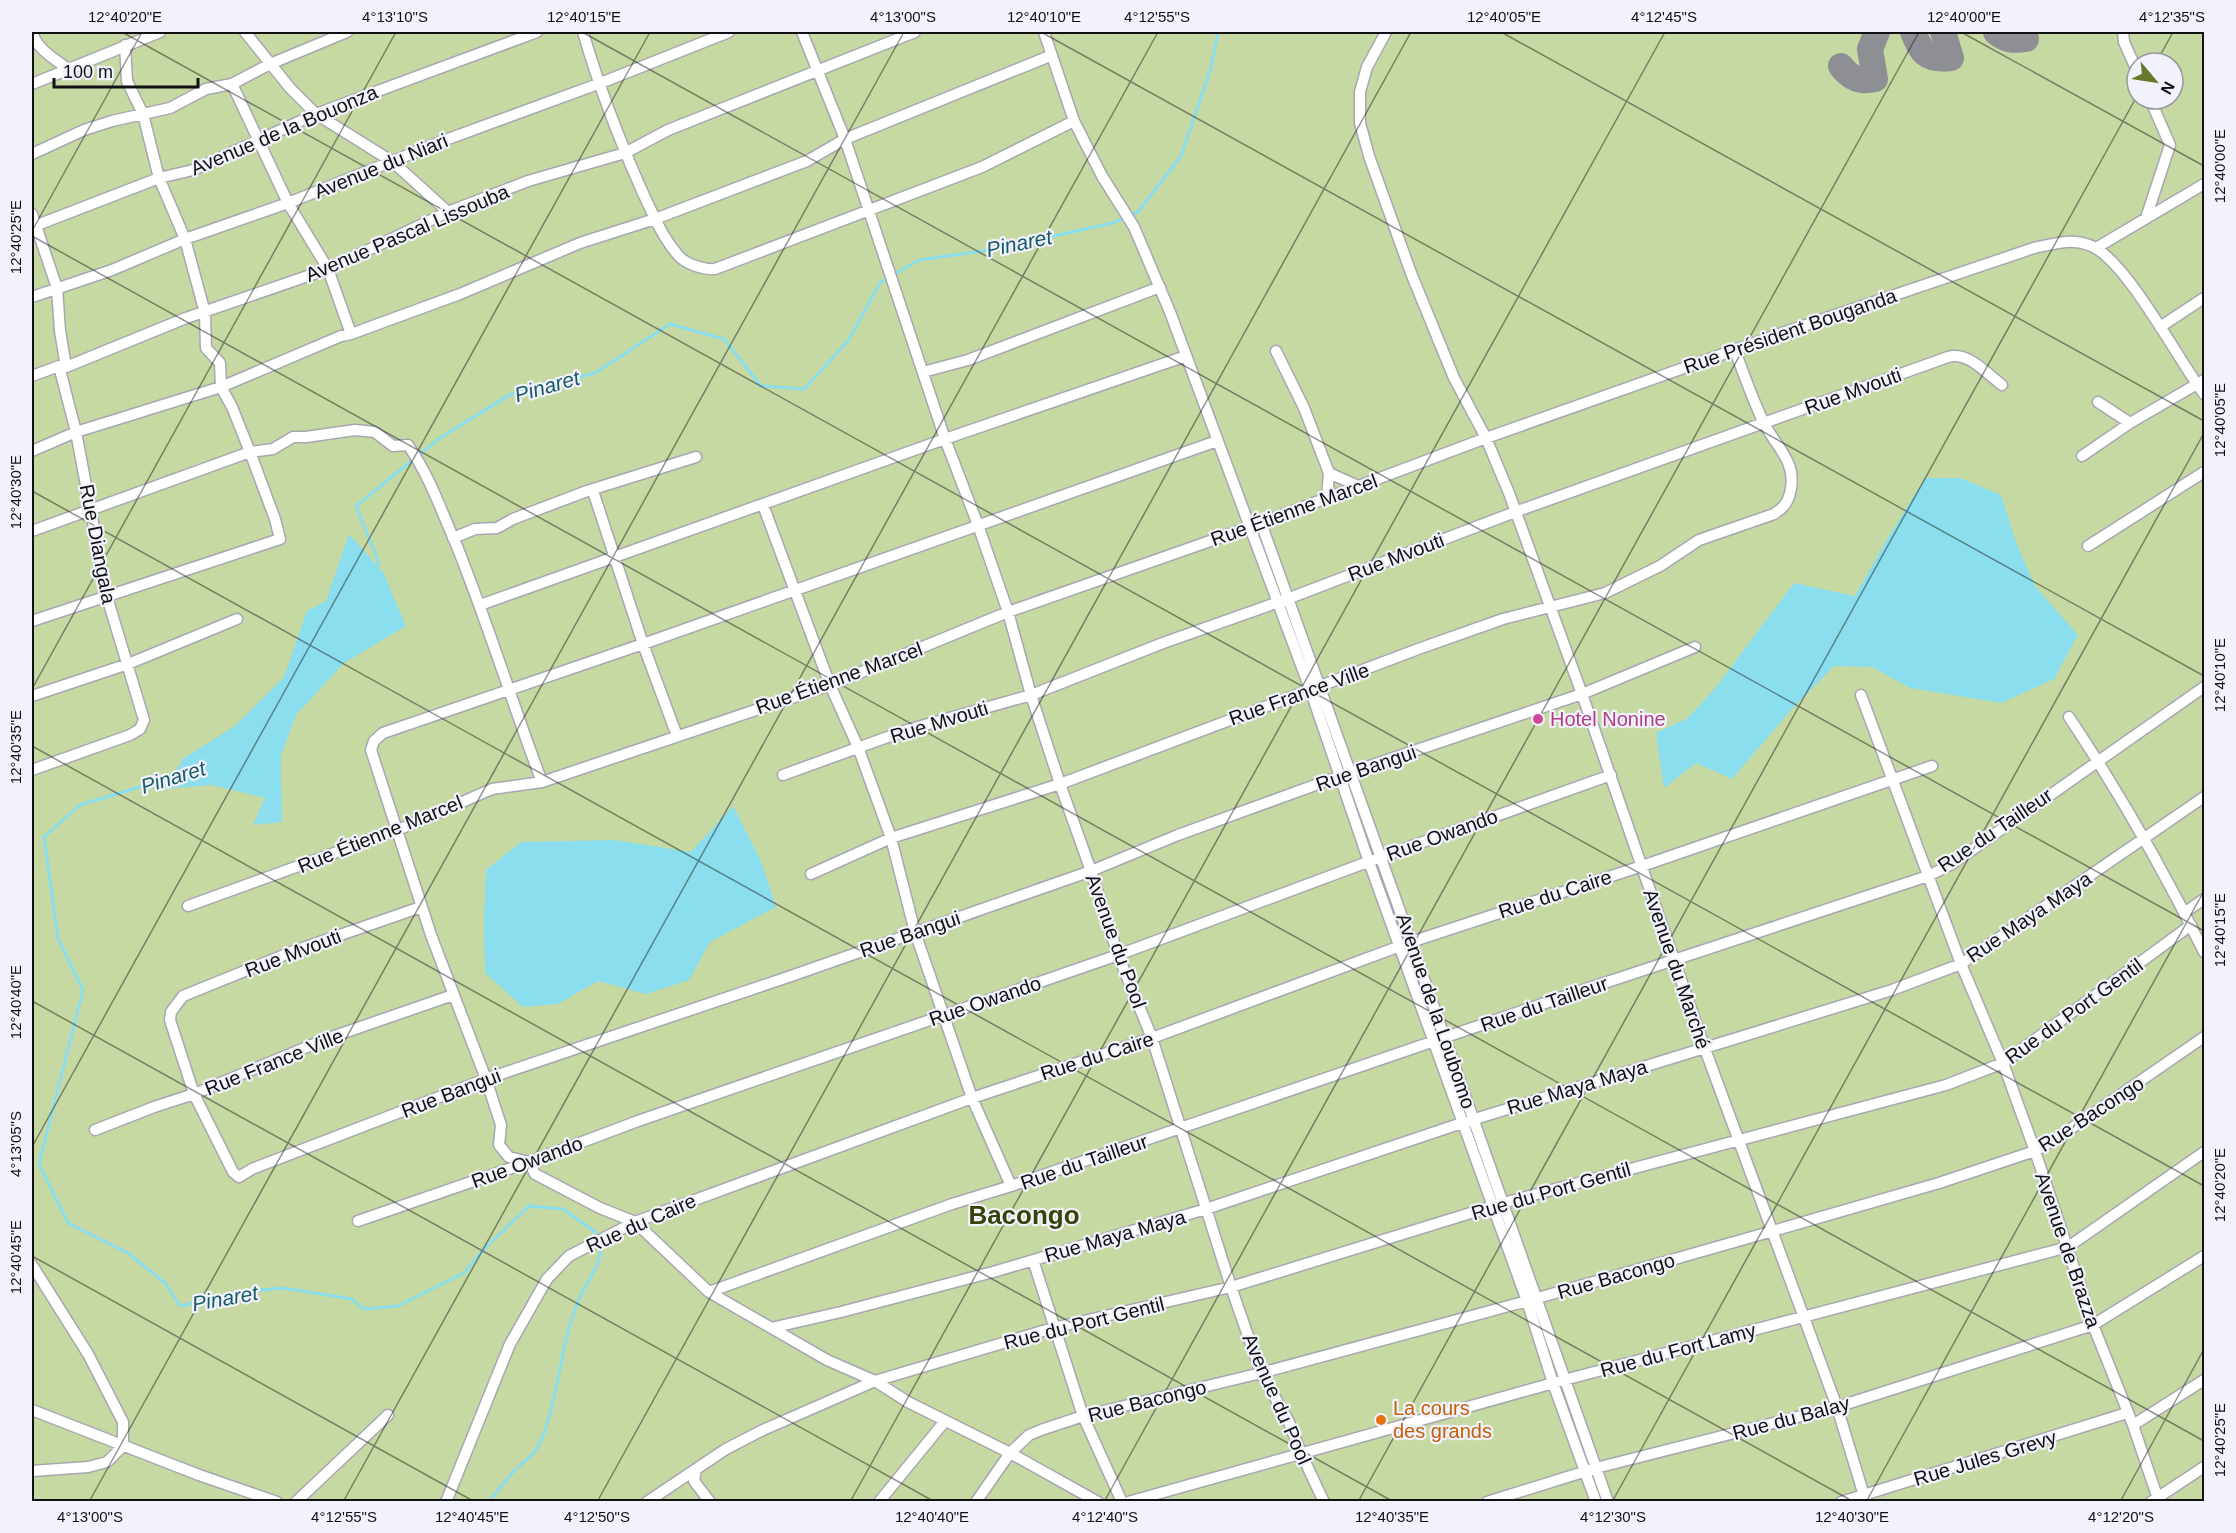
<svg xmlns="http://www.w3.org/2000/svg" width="2236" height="1533" viewBox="0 0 2236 1533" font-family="Arial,sans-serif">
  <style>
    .green { fill: #c6d9a2; fill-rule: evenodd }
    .water { fill: #8bdeed }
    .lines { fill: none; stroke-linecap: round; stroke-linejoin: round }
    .stream { stroke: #8bdeed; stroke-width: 3 }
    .taxiway { stroke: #8e8e95; stroke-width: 26 }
    .minor-casing { stroke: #a7a7b1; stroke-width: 13 }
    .minor { stroke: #fff; stroke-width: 10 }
    .ticks { fill: none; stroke: #111114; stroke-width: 1.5; stroke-opacity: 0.45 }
    .hotel-dot { fill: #d1479c; stroke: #f1f2fc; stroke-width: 2 }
    .food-dot { fill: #e8710a; stroke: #f1f2fc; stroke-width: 2 }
    .labels { text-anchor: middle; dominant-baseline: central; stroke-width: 4.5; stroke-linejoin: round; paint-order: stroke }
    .street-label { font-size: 20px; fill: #111114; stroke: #f1f2fc }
    .hotel-label { font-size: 20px; fill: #b23c85; stroke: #f1f2fc; text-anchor: start }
    .food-label { font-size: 20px; fill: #c56008; stroke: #f1f2fc; text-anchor: start }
    .water-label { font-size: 21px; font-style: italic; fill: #145b66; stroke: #f1f2fc }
    .district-label { font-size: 26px; font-weight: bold; fill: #354309; stroke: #f1f2fc }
    .neatline { fill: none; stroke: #111114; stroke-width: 2 }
    .ticks-label { font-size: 15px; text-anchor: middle; fill: #111114 }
  </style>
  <rect width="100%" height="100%" fill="#f1f2fc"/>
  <path class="green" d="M32,32H2204V1501H32ZM2137,63H2173V99H2137Z"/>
  <path class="water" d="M1925,478H1960L2001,495L2016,542L2035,586L2078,635L2054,679L2001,703L1910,688L1872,667L1834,666L1792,709L1732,779L1696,763L1664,788L1656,733L1688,718L1717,686L1794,583L1855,596L1886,541Z
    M349,534L383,572L406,626L344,663L296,715L281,756L282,822L253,825L265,798L212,785L163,789L184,758L235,726L284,677L307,611L326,601Z
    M733,806L761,861L776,907L710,942L689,980L646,994L598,981L558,1004L523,1007L485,973L484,923L486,870L521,842L614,840L691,852Z"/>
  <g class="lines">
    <path class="stream" d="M1130,215L1138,212L1181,156L1211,68L1218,32
      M893,275L919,260L996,249L1112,223L1124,218
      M375,568L379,563L356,506L440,438L511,394L595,373L670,324L724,339L761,386L804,389L848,341L880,283L887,278
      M173,777L80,805L44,837L58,939L83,990L39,1164L68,1223L128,1253L166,1284L180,1306L242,1292L283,1288L352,1299L363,1309L398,1306L464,1273L486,1247L529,1206L563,1209L598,1234L599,1237
      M489,1502C497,1491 506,1480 515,1470C522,1463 533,1456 538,1447C560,1401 558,1349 578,1302C585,1283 603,1264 601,1243"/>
    <path class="taxiway" d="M1913,32C1922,53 1926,61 1951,58L1943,32
      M1996,32C2006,40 2013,41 2026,39L2023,32
      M1841,66C1850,78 1860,83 1875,79L1870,49L1877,32"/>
    <defs>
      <path id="minor" d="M32,32C37,49 53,58 67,68
        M245,32L290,88L316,114L393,162L448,212
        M583,32C599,87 619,139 642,191C652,212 662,237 678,255C685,264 704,270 715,269L982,167L1074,121
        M802,32L845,139L945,439L978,525L1008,612L1031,695L1060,784L1091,871L1118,955L1152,1038L1231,1287L1261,1373L1288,1420L1301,1453L1324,1502
        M1044,32L1074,121L1102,176L1134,227L1170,312L1310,689L1369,862L1527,1301L1553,1383L1596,1502
        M1386,32L1367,67L1360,92V123L1369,156L1411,273L1454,378L1486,438L1509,493L1582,694L1705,1049L1837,1407L1866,1502
        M2123,32L2124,42L2137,71
        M32,84L160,32
        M232,84L288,203L328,269L351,334
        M32,154L84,130L112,121L170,108L206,89L232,84L270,64L347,32
        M32,214L57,288L60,331L66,367
        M2146,218L2170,145L2150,99
        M32,227L159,178L193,170L316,114L537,32
        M2096,248L2204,184
        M32,297L112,270L185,239L288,203L448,139L598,84L729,32
        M2160,327L2204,298
        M1276,351L1304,408L1329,473L1327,498
        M923,372L968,360L1160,287
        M32,376L59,366L66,367L186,318L328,269L448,212L528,181L625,153L668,130L915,32
        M2098,402L2130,423
        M32,451L76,432L221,387L341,336L351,334L460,294L580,243L655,219L807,161L845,139L1050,56
        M2082,456L2130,423L2204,380
        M1329,473L1358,486
        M593,491L643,644L677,736
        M763,505L830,685L858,747L891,838L915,932L972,1098L1011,1186
        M1257,519L1261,523L1411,942L1608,1502
        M32,531L250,452L273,449L293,437H306L355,430L375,432L393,446L408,445C430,477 441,510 456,544C488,623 512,703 542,782
        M453,538L475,529L497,528L513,519L587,491L696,457
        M2088,546L2204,472
        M480,605L945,439L1186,356
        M32,621L280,539L275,519L250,452L232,407L221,387L220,363L206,348L205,313L185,239L159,178L143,114L127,81L125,45
        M1861,695L1961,964L2003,1063L2035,1151L2093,1325L2133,1425L2159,1502
        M32,696L128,664L237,619
        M2069,717C2119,792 2164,871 2204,952
        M32,770L130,735L140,729L144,720L107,597L76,432L59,366
        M783,775L907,730L1031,695L1163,643L1287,599L1515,512L1948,357C1968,351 1987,374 2002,385
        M811,874L891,838L1060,784L1421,648L1503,619L1605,593L1660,566L1699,540L1774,514C1785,507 1789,501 1791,488C1796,460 1774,445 1763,421C1752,398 1744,374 1735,351
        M188,906L398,830L492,789L542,782L830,685L1008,612L1250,527L1486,438L1788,331L2034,248C2053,244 2071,238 2089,245C2125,257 2178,360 2204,394
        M421,907L294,951L183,996L171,1012L170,1020L194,1094L233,1172L239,1177L252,1169L486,1079L791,976L1091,871L1178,835L1340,776L1582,694L1695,647
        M2184,913L2204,899
        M95,1130L154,1107L194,1094L326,1039L453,995
        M358,1221L529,1162L638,1121L1118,955L1381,857L1611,775
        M1033,1260L1083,1416L1122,1502
        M32,1265L88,1354L123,1422V1446L107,1462L88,1467L32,1471
        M709,1292L952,1204L1011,1186L1589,988L1928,876L1952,864L2204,687
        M771,1328L841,1312L993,1272L1206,1209L1462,1123L1892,990L1961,964L2204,797
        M32,1410L199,1475L277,1502
        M2133,1425L2204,1380
        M696,1469L694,1481L710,1502
        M296,1502L388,1415
        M446,1502L510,1344L547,1279L569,1256L635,1222L972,1098L1152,1038L1411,942L1642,866L1932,766
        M647,1502L726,1449L763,1430L875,1381L1053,1328L1231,1287L1503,1203L1946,1085L2003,1063L2191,925
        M879,1502L945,1421
        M976,1502L1010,1453L1029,1435L1041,1430L1083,1416L1261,1373L1527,1301L1773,1231L1939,1183L2035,1151L2059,1137L2204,1037
        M1098,1502L1010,1453L908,1402L875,1381L827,1360L709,1292L635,1222L600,1208L535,1174L529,1162L509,1157L499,1145L501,1125L486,1079L431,935L371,750L374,741L383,733L643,644L1217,441
        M1128,1502L1564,1380L2068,1247L2204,1152
        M1487,1502L1596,1468L1837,1407L2093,1325L2204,1256
        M1841,1502L2127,1413
        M2151,1502L2204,1467"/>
    </defs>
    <use href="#minor" class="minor-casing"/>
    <use href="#minor" class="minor"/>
  </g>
  <path class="ticks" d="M122,32L2204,1186M582,32L2204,931M1041,32L2204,676M1501,32L2204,421M1961,32L2204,166M2156,63L2173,32M32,231L142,32M32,236L2204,1441M32,491L1854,1502M32,689L396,32M32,746L1394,1502M32,1001L935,1502M32,1147L650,32M32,1256L475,1502M89,1502L904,32M343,1502L1158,32M597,1502L1411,32M850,1502L1665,32M1104,1502L1919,32M1358,1502L2137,96M1612,1502L2204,433M1866,1502L2204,891M2120,1502L2204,1349"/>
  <circle class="hotel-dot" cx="1538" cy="719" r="6"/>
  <circle class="food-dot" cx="1381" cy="1420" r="6"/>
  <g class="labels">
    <g class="street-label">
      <text transform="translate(284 130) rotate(-23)">Avenue de la Bouonza</text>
      <text transform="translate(381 166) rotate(-22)">Avenue du Niari</text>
      <text transform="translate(407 233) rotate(-23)">Avenue Pascal Lissouba</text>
      <text transform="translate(1790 331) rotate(-19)">Rue Président Bouganda</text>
      <text transform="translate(1853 391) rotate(-20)">Rue Mvouti</text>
      <text transform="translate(1294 510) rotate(-20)">Rue Étienne Marcel</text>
      <text transform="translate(98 544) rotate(79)">Rue Diangala</text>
      <text transform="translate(1396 557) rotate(-21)">Rue Mvouti</text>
      <text transform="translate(839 678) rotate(-20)">Rue Étienne Marcel</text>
      <text transform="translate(1299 694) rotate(-20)">Rue France Ville</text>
      <text transform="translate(939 722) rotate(-17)">Rue Mvouti</text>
      <text transform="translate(1366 768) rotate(-19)">Rue Bangui</text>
      <text transform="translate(1995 830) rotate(-34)">Rue du Tailleur</text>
      <text transform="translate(380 834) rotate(-22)">Rue Étienne Marcel</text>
      <text transform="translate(1442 835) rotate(-20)">Rue Owando</text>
      <text transform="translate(1555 894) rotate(-18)">Rue du Caire</text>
      <text transform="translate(2029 917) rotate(-34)">Rue Maya Maya</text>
      <text transform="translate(910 934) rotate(-19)">Rue Bangui</text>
      <text transform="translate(1116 941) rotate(70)">Avenue du Pool</text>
      <text transform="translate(293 953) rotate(-21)">Rue Mvouti</text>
      <text transform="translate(1677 969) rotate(71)">Avenue du Marché</text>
      <text transform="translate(985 1001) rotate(-19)">Rue Owando</text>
      <text transform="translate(1544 1004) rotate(-19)">Rue du Tailleur</text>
      <text transform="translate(1436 1011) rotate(71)">Avenue de la Loubomo</text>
      <text transform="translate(2074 1011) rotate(-36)">Rue du Port Gentil</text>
      <text transform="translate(1097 1056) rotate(-18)">Rue du Caire</text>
      <text transform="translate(274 1062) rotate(-22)">Rue France Ville</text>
      <text transform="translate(1577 1087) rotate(-17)">Rue Maya Maya</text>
      <text transform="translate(451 1093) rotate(-21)">Rue Bangui</text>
      <text transform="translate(2091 1114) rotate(-33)">Rue Bacongo</text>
      <text transform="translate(527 1162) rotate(-20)">Rue Owando</text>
      <text transform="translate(1084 1162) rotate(-19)">Rue du Tailleur</text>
      <text transform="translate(1551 1191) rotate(-16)">Rue du Port Gentil</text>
      <text transform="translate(641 1223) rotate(-24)">Rue du Caire</text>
      <text transform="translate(1115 1236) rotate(-16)">Rue Maya Maya</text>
      <text transform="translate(2068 1250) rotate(71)">Avenue de Brazza</text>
      <text transform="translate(1616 1276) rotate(-16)">Rue Bacongo</text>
      <text transform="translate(1084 1323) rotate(-14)">Rue du Port Gentil</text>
      <text transform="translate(1678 1350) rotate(-15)">Rue du Fort Lamy</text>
      <text transform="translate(1277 1399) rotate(66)">Avenue du Pool</text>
      <text transform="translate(1147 1401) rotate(-14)">Rue Bacongo</text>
      <text transform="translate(1791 1418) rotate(-15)">Rue du Balay</text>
      <text transform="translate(1985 1458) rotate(-17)">Rue Jules Grevy</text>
    </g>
    <g class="hotel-label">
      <text x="1550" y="719">Hotel Nonine</text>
    </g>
    <g class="food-label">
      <text x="1393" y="1408">La cours<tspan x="1393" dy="23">des grands</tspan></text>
    </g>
    <g class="water-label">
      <text transform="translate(1019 243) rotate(-12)">Pinaret</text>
      <text transform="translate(547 386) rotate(-16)">Pinaret</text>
      <text transform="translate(173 777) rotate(-17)">Pinaret</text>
      <text transform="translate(225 1298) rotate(-10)">Pinaret</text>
    </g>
    <g class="district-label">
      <text x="1024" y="1215">Bacongo</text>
    </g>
  </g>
  <rect width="2236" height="1533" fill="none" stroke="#f1f2fc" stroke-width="66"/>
  <g transform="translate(2155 81) rotate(119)"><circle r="28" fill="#f1f2fc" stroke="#97989f" stroke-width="1.5"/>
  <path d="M0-4.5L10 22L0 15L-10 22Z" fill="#657a2a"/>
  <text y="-9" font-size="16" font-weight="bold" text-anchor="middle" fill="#111114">N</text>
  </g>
  <path d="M54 78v9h144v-9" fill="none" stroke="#111114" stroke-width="3"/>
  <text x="63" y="78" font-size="18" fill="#111114" stroke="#f1f2fc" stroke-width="4.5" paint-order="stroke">100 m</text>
  <rect x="33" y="33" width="2170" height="1467" class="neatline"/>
  <g class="ticks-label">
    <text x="125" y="22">12°40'20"E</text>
    <text x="395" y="22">4°13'10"S</text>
    <text x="584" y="22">12°40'15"E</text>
    <text x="903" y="22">4°13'00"S</text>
    <text x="1044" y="22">12°40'10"E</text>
    <text x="1157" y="22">4°12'55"S</text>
    <text x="1504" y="22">12°40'05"E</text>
    <text x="1664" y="22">4°12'45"S</text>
    <text x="1964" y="22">12°40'00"E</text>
    <text x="2172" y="22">4°12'35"S</text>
    <text transform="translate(2220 166) rotate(-90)" y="5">12°40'00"E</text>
    <text transform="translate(16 237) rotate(-90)" y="5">12°40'25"E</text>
    <text transform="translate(2220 420) rotate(-90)" y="5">12°40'05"E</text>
    <text transform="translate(16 492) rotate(-90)" y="5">12°40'30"E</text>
    <text transform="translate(2220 675) rotate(-90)" y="5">12°40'10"E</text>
    <text transform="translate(16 747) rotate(-90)" y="5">12°40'35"E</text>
    <text transform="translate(2220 930) rotate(-90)" y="5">12°40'15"E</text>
    <text transform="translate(16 1002) rotate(-90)" y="5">12°40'40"E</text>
    <text transform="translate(16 1144) rotate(-90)" y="5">4°13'05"S</text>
    <text transform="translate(2220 1185) rotate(-90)" y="5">12°40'20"E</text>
    <text transform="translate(16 1257) rotate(-90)" y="5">12°40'45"E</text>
    <text transform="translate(2220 1440) rotate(-90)" y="5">12°40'25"E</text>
    <text x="90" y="1522">4°13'00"S</text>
    <text x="344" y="1522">4°12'55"S</text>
    <text x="472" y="1522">12°40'45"E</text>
    <text x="597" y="1522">4°12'50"S</text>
    <text x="932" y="1522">12°40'40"E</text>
    <text x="1105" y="1522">4°12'40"S</text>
    <text x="1392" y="1522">12°40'35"E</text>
    <text x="1613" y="1522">4°12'30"S</text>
    <text x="1852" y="1522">12°40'30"E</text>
    <text x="2121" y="1522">4°12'20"S</text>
  </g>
</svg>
